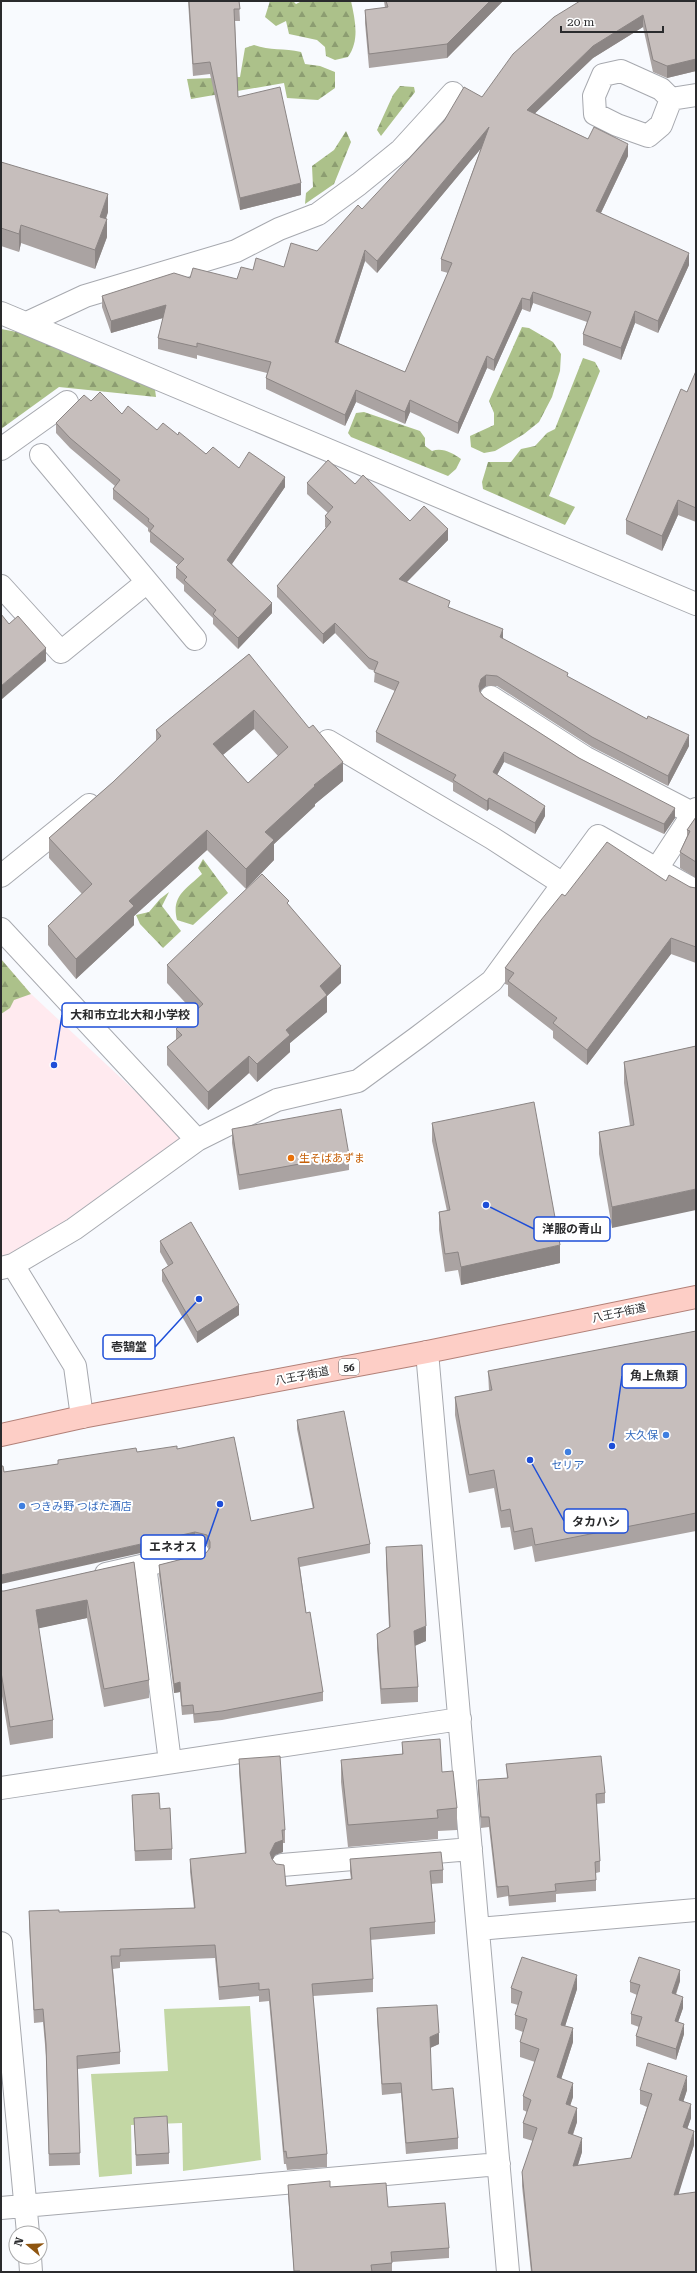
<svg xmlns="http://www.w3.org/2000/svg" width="697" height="2273" viewBox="0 0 697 2273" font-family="'Roboto Serif','Noto Sans JP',serif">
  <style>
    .education { fill: #ffeaef }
    .grass { fill: #c3d7a4 }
    .forest { fill: url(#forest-firs) }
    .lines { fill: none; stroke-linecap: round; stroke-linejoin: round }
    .minor-casing { stroke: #a7a9af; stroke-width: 24 }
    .major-casing { stroke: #b28078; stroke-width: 24 }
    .minor { stroke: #fff; stroke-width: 22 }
    .major { stroke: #fdcec6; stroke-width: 22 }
    .wall { fill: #aaa3a2; fill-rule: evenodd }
    .shaded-wall { fill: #8b8584 }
    .building { fill: #c6bebc; stroke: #8b8584; fill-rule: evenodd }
    .food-dot { fill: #e8710a; stroke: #fff; stroke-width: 1.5 }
    .shop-dot { fill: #3f7fe0; stroke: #fff; stroke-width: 1.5 }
    .labels { text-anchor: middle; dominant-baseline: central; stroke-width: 4; stroke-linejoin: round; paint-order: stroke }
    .shield { fill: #fff; stroke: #6a6b6c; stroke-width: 1 }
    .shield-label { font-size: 10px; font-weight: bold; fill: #2a2b2d }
    .food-label { font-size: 11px; fill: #c56008; stroke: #fff; text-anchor: start }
    .street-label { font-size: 11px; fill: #2a2b2d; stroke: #fff }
    .shop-label { font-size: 11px; fill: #366cbe; stroke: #fff; text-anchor: end }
    .leader { fill: none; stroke: #1d4ed8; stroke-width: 1.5 }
    .callout-dot { fill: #1d4ed8; stroke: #fff; stroke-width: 1.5 }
    .callout { fill: #fff; stroke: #1d4ed8; stroke-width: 1.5 }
    .callout-label { font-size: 12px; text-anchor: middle; font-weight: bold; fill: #2a2b2d }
  </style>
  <defs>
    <pattern id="forest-firs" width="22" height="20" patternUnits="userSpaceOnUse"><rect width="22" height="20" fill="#acc18a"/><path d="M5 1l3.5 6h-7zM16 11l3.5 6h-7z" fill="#8c9d71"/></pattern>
  </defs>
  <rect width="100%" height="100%" fill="#f8fafe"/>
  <path class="education" d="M1,959L31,994L183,1136L16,1256L1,1264Z"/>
  <path class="grass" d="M250,2006L261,2160L183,2171L182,2123L131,2125L132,2174L99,2177L91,2074L168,2071L164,2009Z"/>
  <path class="forest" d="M270,1H293L296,4L302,1H351C355,20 360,40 348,57L335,60L326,56L325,47L317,40L289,34L286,21L276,26L265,17Z
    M254,45C270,51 284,48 301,52L305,64L320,66L335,72V88L318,100L287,98L284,83L191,99L187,79L240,77L245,48Z
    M400,86L414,87L415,92L381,136L377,130L393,95Z
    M346,131L351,142L334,184L305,204L306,193L313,187L312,166L334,150Z
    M522,327L529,328L553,342L561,354L560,371L552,397L539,422L524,434L495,451L484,453L471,447L470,436L494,425V413L489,401Z
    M1,329L33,335L154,382L156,397L59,387L1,429Z
    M583,358L595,362L600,371L549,496L575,507L565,525L483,489L482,482L488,462H511L521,449L535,446L547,433L555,429Z
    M364,412L420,431L425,438V446L432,451C442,447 453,453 461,459L456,469L448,476L351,437L348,433L356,413Z
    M203,859L228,893L193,925L177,920C171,896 186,889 202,874L198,868Z
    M169,892L162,906L181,931L163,948L140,924L136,915L149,912L160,899Z
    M1,959L31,994L14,1000L10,1008L1,1014Z"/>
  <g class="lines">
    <defs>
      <path id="minor" d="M621,71L661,89L671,99L661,125L648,136L617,125L595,114L594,96L603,75Z
        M671,99L696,95
        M1,313L696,604
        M27,323L85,296L236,251L279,229L318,214L359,184L401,150L453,93
        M1,449L67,402
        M41,455L195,639
        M1,586L61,652L147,582
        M491,697L586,758L694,814
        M328,741L492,838L563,884
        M656,870L696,809
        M1,876L89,805
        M1,929L197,1140
        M13,1265L75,1366L82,1417
        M1,1268L13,1265L74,1229L197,1140L277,1100L358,1081L418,1037L492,981L598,836L696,891
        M427,1352L508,2272
        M145,1565L170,1762
        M106,1574L198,1553
        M1,1788L460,1719
        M282,1865L471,1849
        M478,1929L696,1910
        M1,1943L28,2233
        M1,2208L499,2164
        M30,2257L31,2272"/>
      <path id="major" d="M1,1435L82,1417L427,1352L696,1297"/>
    </defs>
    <use href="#minor" class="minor-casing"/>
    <use href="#major" class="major-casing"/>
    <use href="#minor" class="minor"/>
    <use href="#major" class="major"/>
  </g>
  <path class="wall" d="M188,1H239L240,21H235L238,97L301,195L240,210L210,74L193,76Z
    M384,1H503L447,58L369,68L365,23V10L385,8Z
    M608,1H696V71L667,78L653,72L643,27L593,58L535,113L588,139L628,156L601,213L689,265L658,333L635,323L621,360L583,345V334L587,322L533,303L530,312L522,309L494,371L487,368L458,434L410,412L405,424L356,402L345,426L266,389V378L267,373L197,355V359L158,349V338L163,318L111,333L102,307V296L190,278L237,279L253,270L284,267L317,251L482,97ZM481,148L441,259V271L448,273L405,372L338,343L365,261L377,273Z
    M1,162L108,212L106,219L107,237L95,269L21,243L19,252L1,246Z
    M696,371V522L678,515L662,551L626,534V520L687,392Z
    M91,401L157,430L178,435L206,454L285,487L232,564L272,613L238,649L213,624V618L184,591V585L176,578V567L178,565L150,542V533L148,531V528L113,499V489L115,486L70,448L56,433V423Z
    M307,483L355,484L410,521L448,540L406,583L568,677L689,746L668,786L592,747L497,686H486L481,690L480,692L484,697L579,758L675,818L664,834L504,762L497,775L545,816L535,834L489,809L487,811L453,791V783L376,742V732L395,691L374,682L375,671L369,669L335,633L323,644L277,597V586L326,528L325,527V516L328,513L307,494Z
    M249,654L343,781L315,804V806L274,844V860L246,889L207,850L134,916V925L76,979L48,945V926L82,894L49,858V838L113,782L156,741V730ZM254,729L278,756L248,783L223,755Z
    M696,817V878L680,868V852L687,836V830Z
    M666,881L696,888V963L671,954L587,1065L553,1038V1031L508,996V985L505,984V968L565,896Z
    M289,905L341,983L327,996V1012L290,1043V1052L257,1082L249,1073L208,1110L167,1065V1047L176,1040V1029L194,1012L167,983V965Z
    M696,1046L612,1228L599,1154V1132L630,1126L624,1083V1062Z
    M432,1123L560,1263L461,1285L458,1270L445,1272L439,1230V1212L447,1211L432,1141Z
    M232,1129L349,1155V1170L239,1190L232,1143Z
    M160,1241L239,1315L197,1343L162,1281V1270L168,1266L160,1252Z
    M696,1331V1531L535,1562L532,1546L514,1550L510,1527L501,1528L494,1488L469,1493L455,1415V1397L489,1391L488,1371Z
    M297,1420L370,1544V1553L300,1567L306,1613L323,1692V1701L222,1720L194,1723L193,1714L182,1715L180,1692L174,1693L159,1575V1565L206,1553L209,1549L207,1544L195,1541L4,1472L58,1464V1460L137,1452L177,1449L251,1521L313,1509L297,1429Z
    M386,1547L426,1641L415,1646L418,1687V1702L381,1704L377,1648V1634L389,1627L386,1562Z
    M134,1562L149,1680V1698L104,1707L87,1618L38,1628L53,1720V1738L10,1745L1,1690V1591H4Z
    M402,1742L442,1772L457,1808V1830L438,1831V1839L348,1847L341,1782V1760L402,1754Z
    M239,1759L285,1830V1843H283V1852L275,1855L272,1860L286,1886L351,1879L350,1872V1859L443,1870V1883L431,1884L435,1922V1934L370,1940L373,1979V1992L313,1996L327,2154V2167L287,2170L286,2164H284L269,2001L259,2002V1996L219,2000L215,1958L120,1962V1968L113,1969L120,2052V2064L78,2069L80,2165L49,2166L46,2056L43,2022L34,2023L29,1923V1911L59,1912L194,1908L190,1872V1859L245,1854L239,1772Z
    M506,1764L605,1793V1803L596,1804L600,1861V1872L596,1873V1891L556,1894V1902L509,1906L508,1896L497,1898L489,1827L481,1828L478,1791V1780L507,1778Z
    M132,1795L160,1809L172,1849V1860L135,1861Z
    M680,1981L676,1995L683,2008L678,2022L684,2034L676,2060L636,2046V2036L639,2027L631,2024V2014L637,1995L630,1992V1982Z
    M511,1988L577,1989L565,2026L573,2042L561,2079L573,2097L570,2106L577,2122L573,2135L582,2152L578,2165L631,2158L647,2107L640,2104V2090H687L683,2102L691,2118L687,2129L694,2145L678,2194L696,2272H531L522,2186V2172L533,2141L523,2138V2123L527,2112L523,2110V2096L535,2062L520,2057V2042L523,2032L515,2029V2015L518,2005L511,2003Z
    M377,2008L439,2044L430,2048L432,2090L458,2138V2149L406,2154L401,2093L382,2095L377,2019Z
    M134,2118L169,2153V2164L136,2166Z
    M288,2185L330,2187L388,2207L449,2248V2258L392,2262V2272H294L288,2195Z"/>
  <path class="shaded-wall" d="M490,1H503L447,58V44Z
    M643,15V27L593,58L527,121V110L593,46Z
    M696,59V71L667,78V66Z
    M489,127V139L377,273V261Z
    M628,144V156L596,223V211Z
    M301,183V195L240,210V198Z
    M108,194V212L100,235V217Z
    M107,219V237L95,269V250Z
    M21,225V243L19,252V234Z
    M365,250V261L335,353V342Z
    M689,253V265L658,333V321Z
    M533,292V303L530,312V300Z
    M522,298V309L494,371V360Z
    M166,305V317L111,333V321Z
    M635,311V323L621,360V348Z
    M487,356V368L458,434V423Z
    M356,390V402L345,426V415Z
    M410,400V412L405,424V412Z
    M285,477V487L227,571V560Z
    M678,500V515L662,551V536Z
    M448,529V540L399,590V579Z
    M272,603V613L238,649V638Z
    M335,623V633L323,644V634Z
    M503,629V640L500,637Z
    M46,648V661L1,700V686Z
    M486,675V686L481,690L479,696V686L481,679Z
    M254,710V729L213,763V744Z
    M689,735V746L668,786V776Z
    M504,752V762L493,782V772Z
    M343,762V781L315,804V806L274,844V860L246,889V869L265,832L314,785Z
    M489,798V809L487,811V801Z
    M545,806V816L535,834V823Z
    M675,808V818L664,834V824Z
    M207,830V850L134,916V925L76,979V959L129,901Z
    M671,938V954L587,1065V1050Z
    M341,966V983L327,996V1012L290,1043V1052L257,1082V1064L286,1030L320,986Z
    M249,1056V1073L208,1110V1092Z
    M696,1189V1210L612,1228V1207Z
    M560,1245V1263L461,1285V1267Z
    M239,1305V1315L197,1343V1332Z
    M195,1532V1541L1,1584V1575Z
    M87,1600V1618L36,1629V1610Z
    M426,1626V1641L414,1646V1631Z
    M180,1682V1692L174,1693V1684Z
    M283,1840V1852L275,1855L270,1866V1853L275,1843Z
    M680,1970V1981L672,2004V1993Z
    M577,1975V1989L561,2039V2025Z
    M683,1997V2008L675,2031V2021Z
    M684,2024V2034L676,2060V2049Z
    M573,2028V2042L557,2092V2077Z
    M439,2033V2044L430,2048V2037Z
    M687,2076V2090L679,2115V2100Z
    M573,2083V2097L566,2118V2104Z
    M691,2104V2118L683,2141V2127Z
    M577,2108V2122L568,2148V2133Z
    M694,2131V2145L674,2209V2195Z
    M582,2138V2152L573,2180V2166Z"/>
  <path class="building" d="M189,1H239L240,9H234L238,97L280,87L301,183L240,198L210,62L193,64Z
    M386,1H490L447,44L369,54L365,10L388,7Z
    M580,1H696V59L667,66L653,60L643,15L593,46L527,110L588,139L594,127L628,144L596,211L689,253L658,321L635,311L621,348L583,334L591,312L533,292L530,300L522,298L494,360L487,356L458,423L410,400L405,412L356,390L345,415L266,378L271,362L197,343V347L158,338L166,305L111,321L102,296L174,273L190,278L193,268L237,279L241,267L253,270L256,258L284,267L291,243L317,251L358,205L362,209L444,121L464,87L482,97L513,54L554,17ZM489,127L441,259L452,263L405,372L335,342L365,250L377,261Z
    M1,162L108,194L100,217L107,219L95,250L21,225L19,234L1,228Z
    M696,371V508L678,500L662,536L626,520L681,389L687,392Z
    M100,392L122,414L128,406L157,430L163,423L178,435L179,432L206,454L213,447L239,468L249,452L285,477L227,560L272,603L238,638L213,614L216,610L184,580L187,577L176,567L184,559L150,531L154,526L148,521L149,519L113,489L120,480L70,438L56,423L84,395L91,401Z
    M328,460L355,484L363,475L410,521L424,506L448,529L399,579L450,601L448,607L503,629L500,637L568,673L567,676L647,719L648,716L689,735L668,776L592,737L497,676L486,675L481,679L479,686L480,692L484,697L579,758L675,808L664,824L504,752L493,772L545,806L535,823L489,798L487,801L453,780L456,775L376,732L399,682L374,672L378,662L369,658L335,623L323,634L277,586L331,522L325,516L333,507L307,483Z
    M1,614L9,624L18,616L46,648L1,686Z
    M249,654L309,728L313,725L343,762L314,785L315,786L265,832L274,840L246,869L207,830L129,901L134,906L76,959L48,926L92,884L49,838L113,782L161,736L156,730ZM254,710L288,747L248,783L213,744Z
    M696,817V862L680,852L690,831L687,830Z
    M607,842L666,881L669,875L690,887L696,888V947L671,938L587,1050L553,1023L557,1018L508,981L514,973L505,968L541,920L562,894L565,896Z
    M262,874L289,901L287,903L341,966L320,986L327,995L286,1030L290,1035L257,1064L249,1056L208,1092L167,1047L182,1035L176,1029L203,1004L167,965Z
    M696,1046V1189L612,1207L599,1132L634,1125L624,1062Z
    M534,1102L560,1245L461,1267L458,1252L445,1254L439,1212L450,1210L432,1123Z
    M341,1109L349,1155L239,1175L232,1129Z
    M191,1222L239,1305L197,1332L162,1270L173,1263L160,1241Z
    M696,1331V1513L535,1545L532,1528L514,1532L510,1509L501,1511L494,1470L469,1475L455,1397L492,1390L488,1371Z
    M344,1411L370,1544L298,1558L306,1613L310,1612L323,1692L222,1711L194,1714L193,1705L182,1706L180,1682L174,1684L159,1565L206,1553L210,1548V1542L207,1535L195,1532L1,1575V1466H3L4,1472L58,1464V1460L136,1448L137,1452L177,1446V1449L234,1437L251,1521L314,1508L297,1420Z
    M422,1545L426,1626L414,1631L418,1687L381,1689L377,1634L390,1627L386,1547Z
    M134,1562L149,1680L104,1689L87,1600L36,1610L53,1720L10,1727L1,1672V1591H4Z
    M440,1739L442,1772L453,1771L457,1808L437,1810L438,1818L348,1825L341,1760L403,1754L402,1742Z
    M280,1756L285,1830H282L283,1840L275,1843L270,1853L272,1859L276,1864L284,1865L286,1886L352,1879L350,1859L441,1852L443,1870L430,1871L435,1922L370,1928L373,1979L312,1984L327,2154L287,2158L286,2151L284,2152L269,1989L259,1990V1983L219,1987L215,1945L120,1949V1956H111L120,2052L77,2056L80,2153L49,2154L46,2044L43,2009L34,2010L29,1911L59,1910V1912L195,1908L190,1859L246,1853L239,1759Z
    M601,1756L605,1793L596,1794L600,1861L595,1862L596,1880L555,1884L556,1891L509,1896L508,1886L497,1887L489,1817H481L478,1780L508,1778L506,1764Z
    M159,1793L160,1809L170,1808L172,1849L135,1851L132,1795Z
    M522,1957L577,1975L561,2025L573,2028L557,2077L573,2083L566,2104L577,2108L568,2133L582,2138L573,2166L631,2158L652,2094L640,2090L648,2063L687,2076L679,2100L691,2104L683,2127L694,2131L674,2195L696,2192V2272H532L522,2172L537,2128L523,2123L531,2100L523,2096L539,2049L520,2042L527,2019L515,2015L522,1992L511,1988Z
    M639,1957L680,1970L672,1993L683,1997L675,2021L684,2024L676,2049L636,2036L642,2017L631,2014L640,1985L630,1982Z
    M437,2005L439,2033L430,2037L432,2090L453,2088L458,2138L406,2143L401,2083L382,2084L377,2008Z
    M167,2116L169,2153L136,2155L134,2118Z
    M330,2181V2187L386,2183L388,2207L445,2203L449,2248L391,2252L392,2263L371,2265L372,2272H300V2271H294L288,2185Z"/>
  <circle class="food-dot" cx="291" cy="1158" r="4"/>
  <g class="shop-dot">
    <circle cx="666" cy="1435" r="4"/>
    <circle cx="568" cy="1452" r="4"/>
    <circle cx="22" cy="1506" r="4"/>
  </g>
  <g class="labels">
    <rect class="shield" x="339" y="1359" width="20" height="16" rx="3"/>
    <g class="shield-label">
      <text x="349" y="1367">56</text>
    </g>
    <g class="food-label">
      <text x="299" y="1158">生そばあずま</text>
    </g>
    <g class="street-label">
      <text transform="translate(619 1313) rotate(-12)">八王子街道</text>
      <text transform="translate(302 1376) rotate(-11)">八王子街道</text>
    </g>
    <g class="shop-label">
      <text x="658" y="1435">大久保</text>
      <text x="568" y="1465" text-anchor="middle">セリア</text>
      <text x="30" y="1506" text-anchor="start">つきみ野 つばた酒店</text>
    </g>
  </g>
  <path class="leader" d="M54 1065L62 1015M486 1205L534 1229M199 1299L155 1347M612 1446L622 1376M530 1460L564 1521M220 1504L205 1547"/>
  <g class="callout-dot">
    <circle cx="54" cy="1065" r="4"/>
    <circle cx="486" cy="1205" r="4"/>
    <circle cx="199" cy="1299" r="4"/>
    <circle cx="612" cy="1446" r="4"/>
    <circle cx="530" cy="1460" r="4"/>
    <circle cx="220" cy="1504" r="4"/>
  </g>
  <g class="callout">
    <rect x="62" y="1003" width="136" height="24" rx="4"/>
    <rect x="534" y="1217" width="76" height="24" rx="4"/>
    <rect x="103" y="1335" width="52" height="24" rx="4"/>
    <rect x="622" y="1364" width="64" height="24" rx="4"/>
    <rect x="564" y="1509" width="64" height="24" rx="4"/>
    <rect x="141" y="1535" width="64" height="24" rx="4"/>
  </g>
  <g class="callout-label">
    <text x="130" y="1019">大和市立北大和小学校</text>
    <text x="572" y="1233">洋服の青山</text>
    <text x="129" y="1351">壱鵠堂</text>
    <text x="654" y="1380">角上魚類</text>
    <text x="596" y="1526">タカハシ</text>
    <text x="173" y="1551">エネオス</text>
  </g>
  <rect width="697" height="2273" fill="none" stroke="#2a2b2d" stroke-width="4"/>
  <g transform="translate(28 2245) rotate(289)"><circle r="19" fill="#ffffff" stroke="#aaaaab"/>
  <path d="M0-3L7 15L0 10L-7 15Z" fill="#8f5510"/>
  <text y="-6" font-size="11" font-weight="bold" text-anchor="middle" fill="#2a2b2d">N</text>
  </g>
  <path d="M561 26v6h102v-6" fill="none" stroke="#2a2b2d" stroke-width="2"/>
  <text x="567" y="26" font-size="12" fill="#2a2b2d" stroke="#ffffff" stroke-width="3" paint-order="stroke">20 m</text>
</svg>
